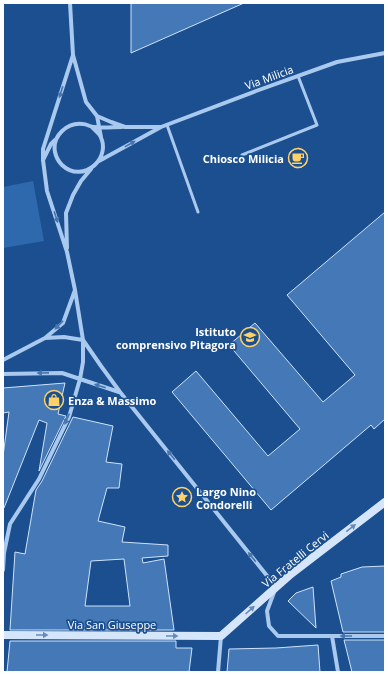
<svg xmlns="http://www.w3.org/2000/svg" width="388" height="675" viewBox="0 0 388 675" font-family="'Open Sans',sans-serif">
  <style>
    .garden { fill: #2e69ad }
    .building { fill: #4478b7; stroke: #cfe3fa; fill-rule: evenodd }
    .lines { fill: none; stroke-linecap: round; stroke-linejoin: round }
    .lane { stroke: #a9c9ee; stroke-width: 3 }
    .street { stroke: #a9c9ee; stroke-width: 4 }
    .secondary { stroke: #d6e6fa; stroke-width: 8 }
    .oneway { fill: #4674ac }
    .oneway2 { fill: #668bba }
    .labels { text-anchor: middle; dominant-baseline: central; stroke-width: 3.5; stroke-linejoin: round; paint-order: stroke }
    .street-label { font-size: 11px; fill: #fff; stroke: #1b4f8f }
    .poi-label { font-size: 11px; font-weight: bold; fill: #fff; stroke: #1b4f8f; text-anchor: end }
  </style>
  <rect width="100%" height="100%" fill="#1b4f8f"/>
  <path class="garden" d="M33,181L44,241L3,248V187Z"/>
  <path class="building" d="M131,3H244L131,53Z
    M299,148L307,154L306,164L297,168L289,162L290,152Z
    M385,212V419L374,429L371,425L271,510L172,392L196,371L268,456L300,429L229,345L255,323L323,402L355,375L287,295Z
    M65,383L58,414L66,416L39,471L47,423L39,420L4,508H3V456L9,412L3,413V388Z
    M73,417L113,426L106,462L122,464L119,488H107L98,521L125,527L122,542L168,545V556L142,558L143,563L164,559L174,630H10L15,552L25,554L36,490L42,481ZM124,559L130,606H85L91,561Z
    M385,566V632H343L331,581L341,577V574L362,567Z
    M313,587L316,628L288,601L296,593Z
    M344,640H385V672H352Z
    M10,641H176V648H192L189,672H7Z
    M318,645L320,672H227L229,649L276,648Z"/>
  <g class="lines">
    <path class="lane" d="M167,125L198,212
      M242,155L317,125L298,76"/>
    <path class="street" d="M70,3L73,55L86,102L97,116L111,122L125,127H161
      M97,116L101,137
      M92,127C94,129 97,132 99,134C114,157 83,185 62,165C59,162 56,157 55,152C52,136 67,122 83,124C87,124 90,127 94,127C103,128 113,127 122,127
      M43,160L51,144L55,140
      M99,161L161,127L256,91L337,62L385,53
      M67,248L66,213L73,195L81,181L91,169
      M45,338L64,337L83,340L101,366L120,392L276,587L267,611L269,626L278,636H385
      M3,360L45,338L63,323L75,290
      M3,374L62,373L119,392
      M3,570L4,553L10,524L39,479L69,417L80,379L83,362V340L75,290L67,252L47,191L43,160V149L73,55
      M332,636L338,672
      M218,672L221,636"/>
    <path class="secondary" d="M3,635L221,636L291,574L385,502"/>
  </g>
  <defs><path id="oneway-solid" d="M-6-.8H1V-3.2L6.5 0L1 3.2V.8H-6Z"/></defs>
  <g class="oneway">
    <use href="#oneway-solid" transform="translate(61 92) rotate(108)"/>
    <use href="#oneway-solid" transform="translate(130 144) rotate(-29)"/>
    <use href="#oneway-solid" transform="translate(56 217) rotate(72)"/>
    <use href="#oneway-solid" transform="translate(59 325) rotate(134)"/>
    <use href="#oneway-solid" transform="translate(43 373) rotate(179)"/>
    <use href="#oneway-solid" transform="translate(100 386) rotate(-162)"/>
    <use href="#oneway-solid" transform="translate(67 419) rotate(113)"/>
    <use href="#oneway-solid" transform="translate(171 455) rotate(-129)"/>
    <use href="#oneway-solid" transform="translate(252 557) rotate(-129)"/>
    <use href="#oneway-solid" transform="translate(346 636) rotate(180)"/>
  </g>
  <g class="oneway2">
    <use href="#oneway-solid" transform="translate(351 528) rotate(-38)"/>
    <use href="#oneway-solid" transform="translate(250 610) rotate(-42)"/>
    <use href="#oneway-solid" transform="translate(42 635)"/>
    <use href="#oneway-solid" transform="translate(172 636)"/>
  </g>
  <defs>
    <symbol id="cafe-ring" viewBox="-11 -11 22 22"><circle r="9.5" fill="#1b4f8f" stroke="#ffd166" stroke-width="1.5"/><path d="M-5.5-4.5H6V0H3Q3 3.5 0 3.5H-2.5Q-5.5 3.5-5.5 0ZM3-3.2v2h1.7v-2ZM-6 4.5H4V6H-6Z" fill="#ffd166"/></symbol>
    <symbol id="school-ring" viewBox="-11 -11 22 22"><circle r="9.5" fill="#1b4f8f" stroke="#ffd166" stroke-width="1.5"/><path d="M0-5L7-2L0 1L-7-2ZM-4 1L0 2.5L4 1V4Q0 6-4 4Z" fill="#ffd166"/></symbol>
    <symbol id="shop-ring" viewBox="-11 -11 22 22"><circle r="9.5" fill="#1b4f8f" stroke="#ffd166" stroke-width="1.5"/><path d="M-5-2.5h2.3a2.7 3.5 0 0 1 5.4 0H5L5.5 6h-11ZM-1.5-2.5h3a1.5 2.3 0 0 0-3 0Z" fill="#ffd166"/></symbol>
    <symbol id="sight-ring" viewBox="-11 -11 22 22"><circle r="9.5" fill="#1b4f8f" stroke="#ffd166" stroke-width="1.5"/><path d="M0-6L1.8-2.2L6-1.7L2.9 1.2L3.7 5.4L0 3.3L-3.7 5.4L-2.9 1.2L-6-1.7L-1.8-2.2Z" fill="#ffd166"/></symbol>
  </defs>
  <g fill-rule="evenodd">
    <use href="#cafe-ring" x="287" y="147" width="22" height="22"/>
    <use href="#school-ring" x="239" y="326" width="22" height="22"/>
    <use href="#shop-ring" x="43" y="389" width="22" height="22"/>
    <use href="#sight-ring" x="171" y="486" width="22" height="22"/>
  </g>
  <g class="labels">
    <g class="street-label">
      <text transform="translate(269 77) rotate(-20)">Via Milicia</text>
      <text transform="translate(295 559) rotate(-39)">Via Fratelli Cervi</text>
      <text x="112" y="624">Via San Giuseppe</text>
    </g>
    <g class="poi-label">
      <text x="284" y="158">Chiosco Milicia</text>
      <text x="236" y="331">Istituto<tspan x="236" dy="13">comprensivo Pitagora</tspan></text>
      <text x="68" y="400" text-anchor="start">Enza &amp; Massimo</text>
      <text x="196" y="491" text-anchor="start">Largo Nino<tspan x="196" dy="13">Condorelli</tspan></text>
    </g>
  </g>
  <rect width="388" height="675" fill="none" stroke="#ffffff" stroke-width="8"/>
</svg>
